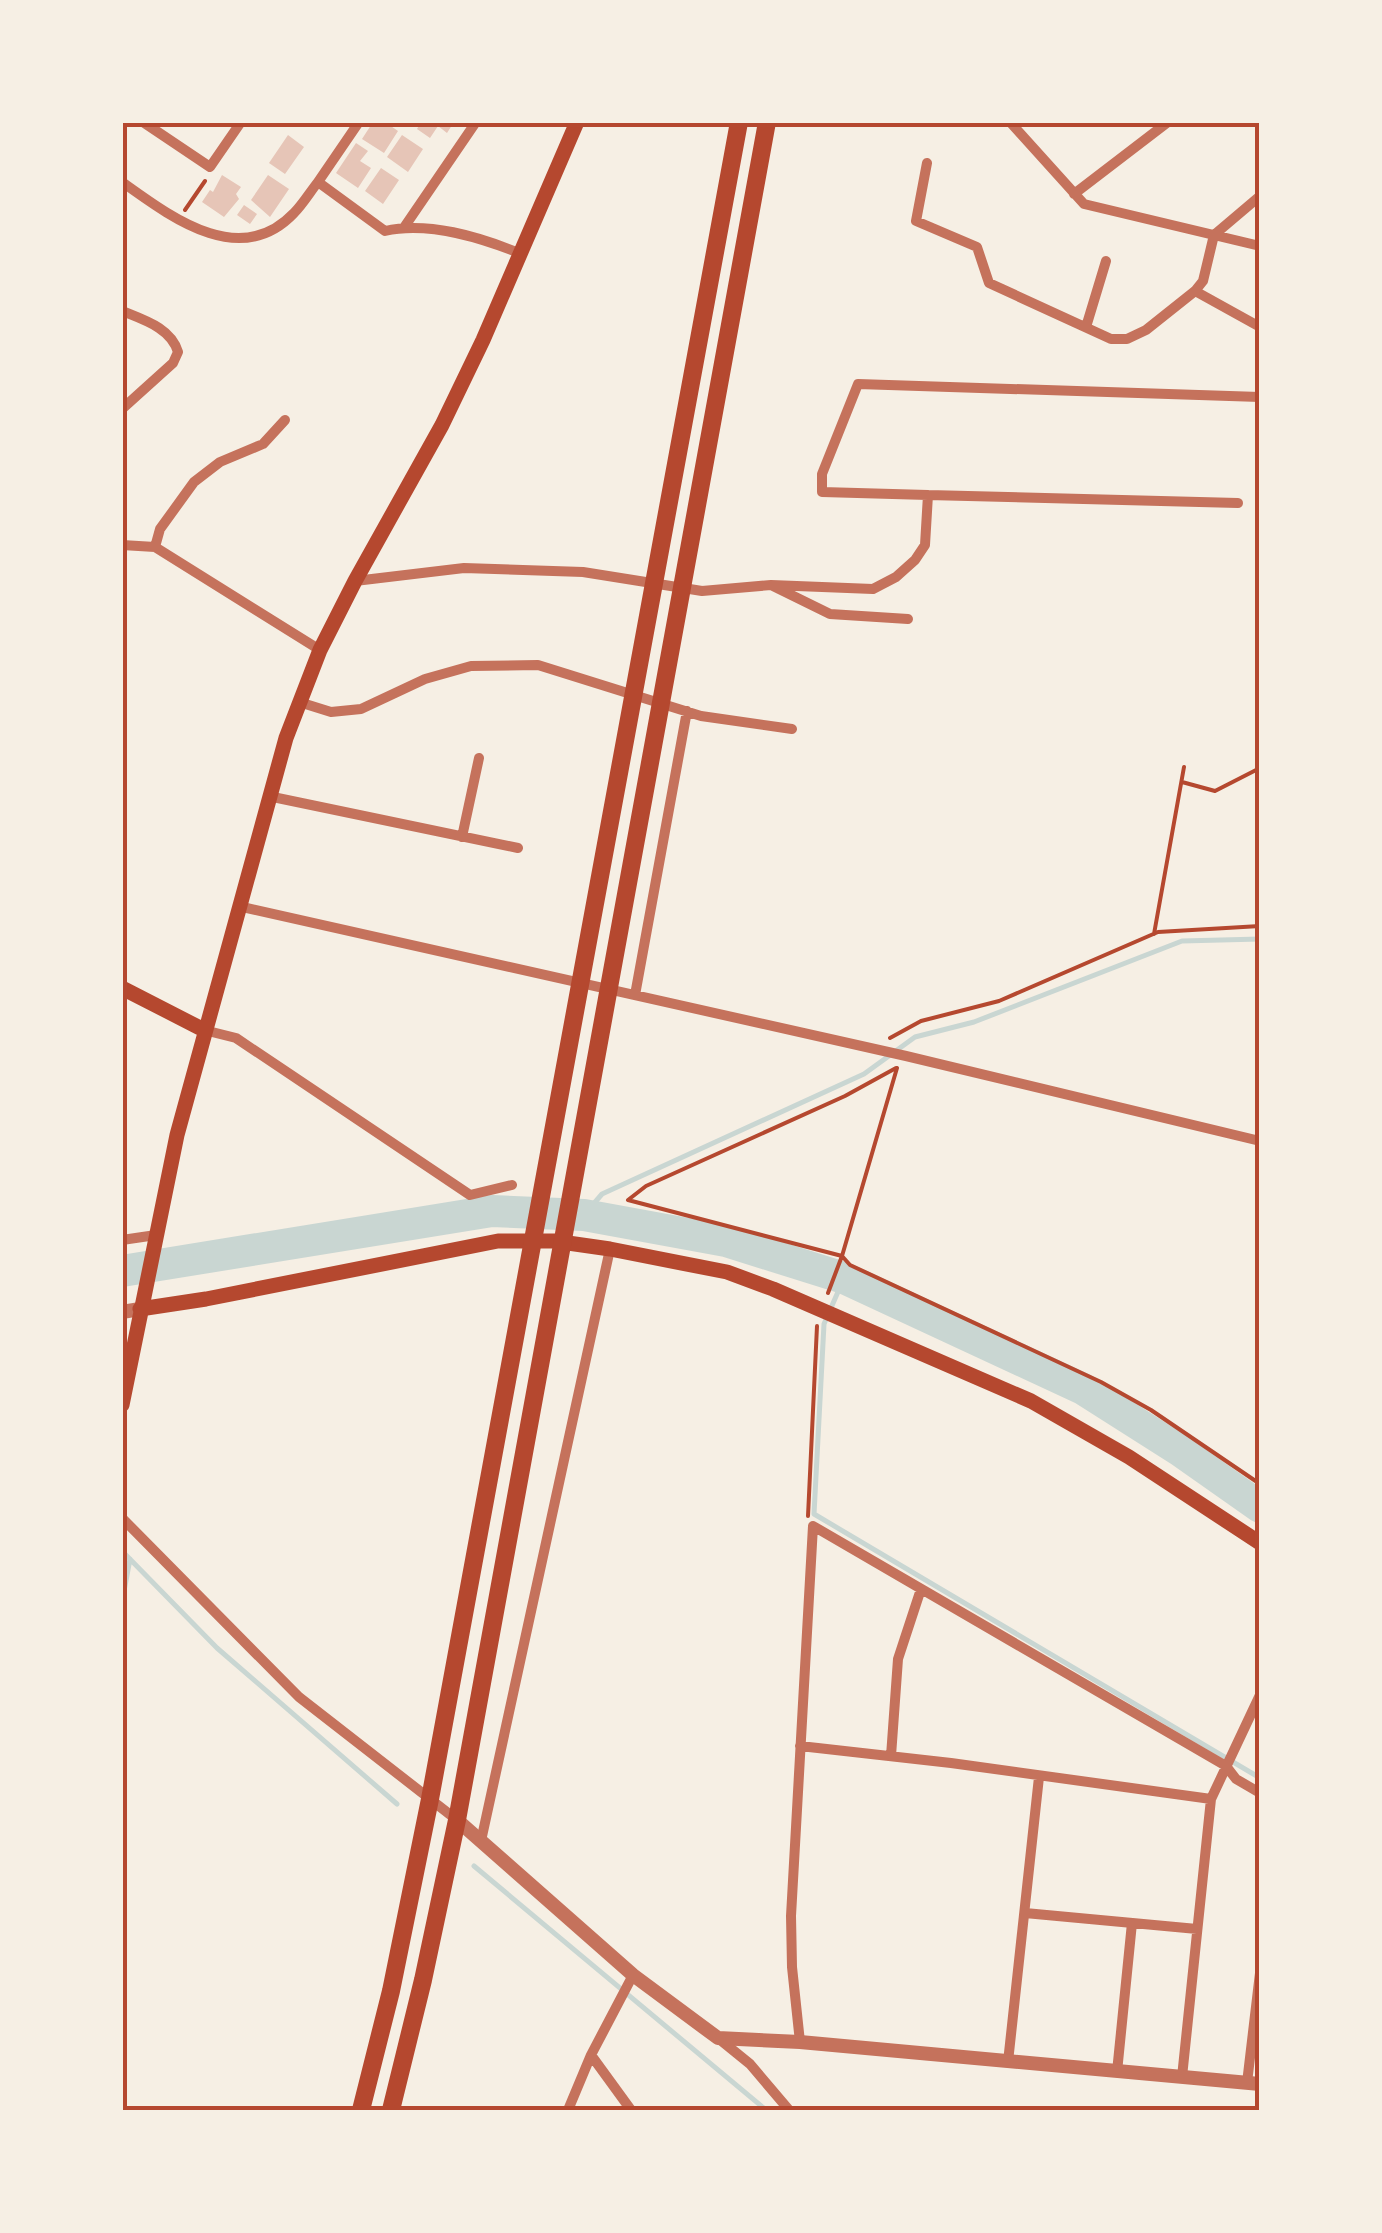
<svg xmlns="http://www.w3.org/2000/svg" width="1382" height="2233" viewBox="0 0 1382 2233" font-family="Karla,sans-serif">
  <style>
    .lines { fill: none; stroke-linecap: round; stroke-linejoin: round }
    .stream { stroke: #c9d6d2; stroke-width: 5 }
    .river { stroke: #c9d6d2; stroke-width: 32 }
    .building { fill: #e6c5b7 }
    .path { stroke: #b5482f; stroke-width: 4 }
    .minor { stroke: #c5725c; stroke-width: 10 }
    .tertiary { stroke: #c5725c; stroke-width: 14 }
    .secondary { stroke: #b5482f; stroke-width: 15 }
    .trunk { stroke: #b5482f; stroke-width: 18 }
    .neatline { fill: none; stroke: #b5482f; stroke-width: 4 }
  </style>
  <rect width="100%" height="100%" fill="#f6efe4"/>
  <g class="lines">
    <path class="stream" d="M584,1215L602,1194L864,1074L915,1037L974,1022L1182,941L1260,939
      M844,1278L824,1324L814,1514L1260,1778
      M122,1551L217,1648L397,1804
      M122,1602L130,1559
      M474,1866L766,2110"/>
    <path class="river" d="M122,1271L492,1211L584,1215L726,1241L844,1278L1083,1389L1179,1450L1260,1507"/>
  </g>
  <path class="building" d="M373,122H385L398,131L384,153L362,139Z
    M421,122H454L447,133L438,126L430,138L417,129Z
    M288,135L304,147L285,174L269,163Z
    M402,135L423,149L408,172L387,157Z
    M356,143L368,151L360,161L371,168L358,188L336,173Z
    M381,168L399,180L383,204L365,191Z
    M222,175L241,187L236,194L239,199L224,217L202,202L210,190L213,192Z
    M268,175L289,189L270,217L251,200Z
    M244,205L257,214L250,224L237,215Z"/>
  <g class="lines">
    <path class="path" d="M185,210L205,181
      M1182,782L1215,791L1260,768
      M1154,934L1184,767
      M890,1038L921,1021L999,1001L1158,932L1260,926
      M896,1068L845,1096L646,1186L628,1200L842,1256L850,1265L1101,1382L1151,1410L1260,1484
      M828,1293L842,1256L897,1068
      M808,1516L817,1326"/>
    <path class="minor" d="M143,122L210,167L241,122
      M1010,122L1084,204L1260,246
      M927,163L916,221L977,247L989,283L1111,339H1127L1146,330L1195,291L1203,281L1214,235L1260,196
      M122,182C171,217 240,270 294,213C303,204 310,192 318,182L385,231C428,221 479,237 519,253
      M318,182L359,122
      M1074,194L1168,122
      M405,226L476,122
      M1195,291L1260,327
      M122,311C144,320 171,328 178,352L173,363L122,409
      M1086,327L1106,261
      M928,495L1238,503
      M122,545L155,547L320,650
      M155,547L160,529L194,482L220,462L263,444L285,420
      M355,581L464,568L583,572L702,591L771,585L830,614L908,619
      M771,585L873,589L896,577L915,560L925,545L928,495L822,492V474L858,384L1260,397
      M299,702L331,712L361,709L425,679L471,666L538,665L701,716L792,729
      M268,796L518,848
      M462,837L479,758
      M238,906L906,1056L1260,1141
      M635,995L687,711
      M204,1030L236,1038L470,1195L512,1185
      M122,1240L156,1235
      M122,1518L299,1697L457,1820
      M800,1746L951,1763L1211,1799
      M891,1756L898,1659L921,1589
      M481,1841L610,1249
      M1025,1913L1197,1929
      M718,2038L750,2064L789,2110
      M800,2042L792,1967L791,1916L813,1526L1226,1766L1236,1779L1260,1793
      M1008,2062L1039,1777
      M1117,2072L1132,1923
      M1182,2077L1211,1799L1260,1695
      M1247,2083L1260,1973
      M568,2110L591,2055
      M631,2110L591,2055L633,1975"/>
    <path class="tertiary" d="M122,1312L140,1309
      M457,1820L633,1975L718,2038L800,2042L1260,2084"/>
    <path class="secondary" d="M122,988L204,1030
      M140,1309L206,1299L498,1241H554L610,1249L727,1272L773,1289L1031,1401L1129,1457L1260,1543
      M122,1405L177,1135L286,738L320,650L355,581L442,425L483,340L577,122"/>
    <path class="trunk" d="M361,2110L391,1991L430,1799L739,122
      M391,2110L423,1980L457,1820L767,122"/>
  </g>
  <rect width="1382" height="2233" fill="none" stroke="#f6efe4" stroke-width="250"/>
  <rect x="125" y="125" width="1132" height="1983" class="neatline"/>
</svg>
